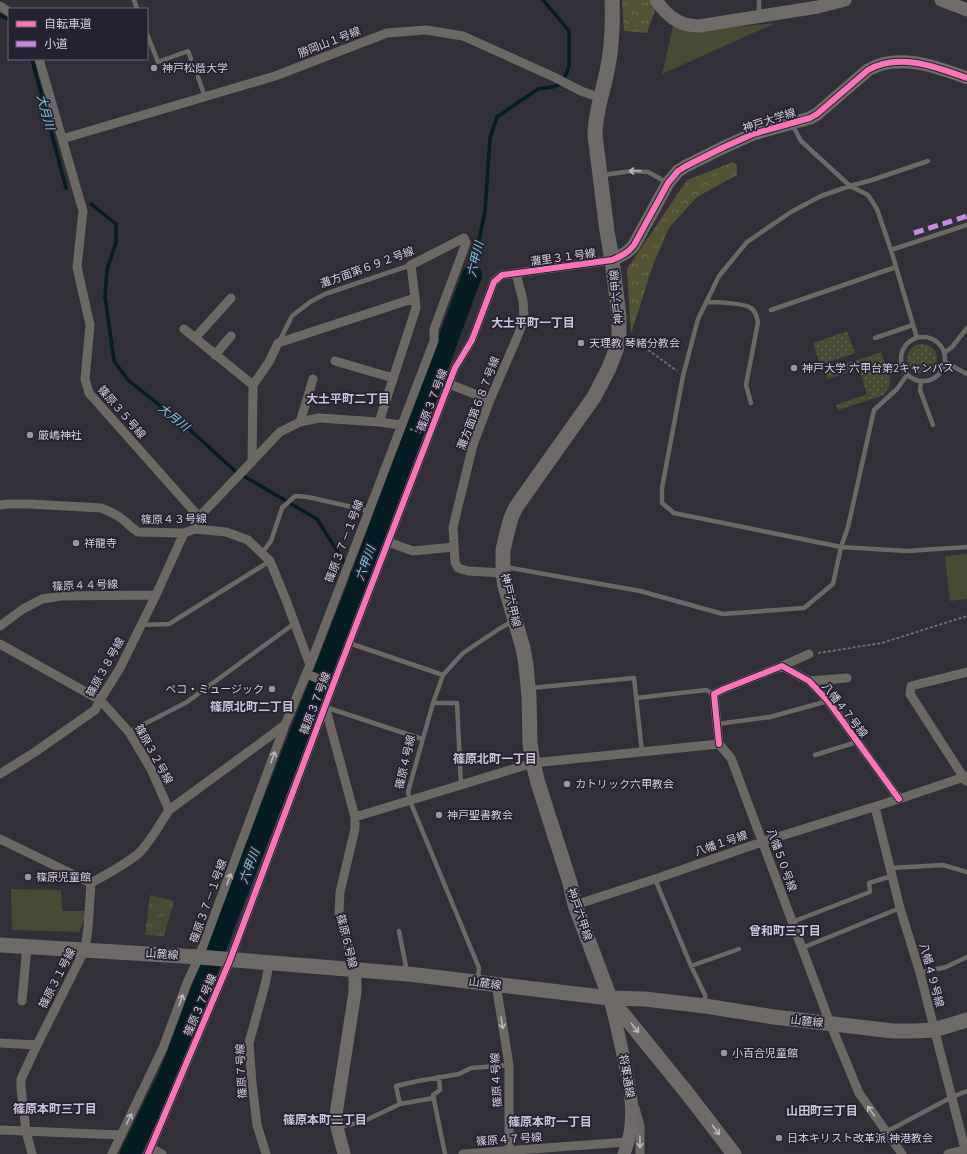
<svg xmlns="http://www.w3.org/2000/svg" width="967" height="1154" viewBox="0 0 967 1154" font-family="Quicksand,'Noto Sans JP',sans-serif">
  <style>
    .grass { fill: url(#grass-tufts) }
    .forest { fill: url(#forest-crowns) }
    .park { fill: #484a33 }
    .garden { fill: url(#garden-dots) }
    .lines { fill: none; stroke-linecap: round; stroke-linejoin: round }
    .stream { stroke: #041c22; stroke-width: 3.5 }
    .river { stroke: #041c22; stroke-width: 20 }
    .path { stroke: #706d6e; stroke-width: 2; stroke-dasharray: 3 2; stroke-linecap: butt }
    .lane { stroke: #6c6965; stroke-width: 4.5 }
    .street { stroke: #6c6965; stroke-width: 9 }
    .secondary { stroke: #6f6b68; stroke-width: 13 }
    .primary { stroke: #6d6a68; stroke-width: 15 }
    .quiet { stroke: #c787e3; stroke-width: 5; stroke-dasharray: 10 5; stroke-linecap: butt }
    .cycleway-casing { stroke: #262131; stroke-width: 8 }
    .cycleway { stroke: #fb73b8; stroke-width: 6 }
    .oneway { stroke: #b9b6be }
    .oneway2 { stroke: #bab6be }
    .poi-dot { fill: #9a97a2; stroke: #262131; stroke-width: 1.5 }
    .labels { text-anchor: middle; dominant-baseline: central; stroke-width: 3.5; stroke-linejoin: round; paint-order: stroke }
    .street-label { font-size: 11px; fill: #d3cfdb; stroke: #262131 }
    .poi-label { font-size: 11px; fill: #d3cfdb; stroke: #262131; text-anchor: start }
    .water-label { font-size: 12px; font-style: italic; fill: #75cddf; stroke: #262131 }
    .neighbourhood-label { font-size: 12px; font-weight: bold; fill: #c9c2d9; stroke: #262131 }
  </style>
  <defs>
    <pattern id="grass-tufts" width="24" height="20" patternUnits="userSpaceOnUse"><rect width="24" height="20" fill="#484a33"/><path d="M3 7l-1-3M5 7V3M7 7l1-3M15 17l-1-3M17 17v-4M19 17l1-3" fill="none" stroke="#626350"/></pattern>
    <pattern id="forest-crowns" width="20" height="18" patternUnits="userSpaceOnUse"><rect width="20" height="18" fill="#515332"/><path d="M2 6a3 3 0 1 1 6 0M12 15a3 3 0 1 1 6 0" fill="none" stroke="#696b4f"/></pattern>
    <pattern id="garden-dots" width="8" height="8" patternUnits="userSpaceOnUse"><rect width="8" height="8" fill="#484a33"/><path d="M2 2h.1M6 6h.1" fill="none" stroke="#626350" stroke-width="1.8" stroke-linecap="round"/></pattern>
  </defs>
  <rect width="100%" height="100%" fill="#312f38"/>
  <path class="grass" d="M150,895L174,901L164,936L145,935Z"/>
  <path class="forest" d="M622,0H649L655,10L647,33L624,31Z
    M733,162L737,165V175L697,197L669,228L653,265L631,334L627,269L687,180Z"/>
  <path class="park" d="M776,23L662,74L673,26L693,31Z
    M967,554V599L950,601L945,556Z
    M11,889L61,890L62,911H84L85,917L79,932L12,930Z"/>
  <path class="garden" d="M847,331L855,353L820,365L813,343Z
    M907 359a15 15 0 1 1 30 0a15 15 0 1 1-30 0Z
    M881,352L890,379C890,385 888,390 884,395L838,410L836,405L867,394L859,369L827,379L825,371Z"/>
  <g class="lines">
    <path class="stream" d="M0,15L9,20
      M32,59L66,188
      M91,204L116,224V242L107,270L105,296L114,361L128,380L188,428L235,471L317,519L358,584
      M472,275L485,211L490,138L497,117L538,89L553,87L562,83L569,67V31L543,0"/>
    <path class="river" d="M130,1154L170,1072L226,922L358,584L472,275"/>
    <path class="path" d="M632,338L677,371
      M410,429L421,433
      M818,653L882,643L967,616"/>
    <path class="lane" d="M134,0L137,9
      M759,0V14
      M147,34L158,62L188,51L191,59
      M198,77L205,97
      M792,124L801,141L850,186L868,195L877,209L891,250L917,338
      M928,161L872,180L850,186L821,196L791,212L747,242L719,276L698,319L683,376L662,488V503L674,513L841,547L907,551L967,547
      M603,175L632,171L648,172L666,182
      M891,250L967,225
      M707,302C716,302 744,303 751,308C756,311 757,318 758,322L746,385L751,403
      M771,310L896,267
      M901 359a22 22 0 1 1 44 0a22 22 0 1 1-44 0Z
      M875,338L913,325
      M279,342L292,316L310,302L325,294L411,265
      M944,353L952,347L967,328
      M945,362L967,374
      M921,382L920,390L933,425
      M262,553L271,541L282,508L295,496L308,497L369,511
      M505,567L640,591L723,614L804,608L833,584L841,547L848,527L874,410L897,389L907,375
      M141,625L169,624L270,561
      M349,643L443,675
      M531,688L634,678L642,752
      M636,698L706,690L714,694
      M433,703H457L461,785
      M325,707L422,739
      M717,724L770,717L828,701
      M129,732L187,702L295,623
      M815,755L857,742
      M890,868L943,865L967,872
      M655,879L691,966L705,995V1004
      M792,922L870,892L869,883L892,876
      M399,931L407,972
      M802,948L900,908
      M691,966L739,949
      M920,973L946,967L967,957
      M478,980L479,968L410,801L408,792L433,703L443,675L463,653L499,629L513,621
      M439,1077L440,1090L433,1095L445,1154
      M400,1104L434,1098
      M338,1127L362,1122L400,1104L396,1086L418,1081L459,1074L471,1068L509,1065
      M886,1132L952,1097L967,1091"/>
    <path class="street" d="M0,6L9,12
      M39,59L83,211L77,267L90,325L85,379L89,393L199,517
      M62,139L275,76L387,33L426,30L463,36L554,77L581,91L601,98
      M184,329L253,385
      M195,338L231,298
      M215,355L231,336
      M335,361L393,378
      M449,384L490,400
      M300,422L313,379
      M252,462L253,385L269,362L278,343L415,298
      M0,505L8,504H29L101,508C109,511 116,514 122,519C128,523 132,529 138,532L184,533L195,529L226,532L248,540L270,561L286,600L310,665L285,725L199,957L187,983L163,1048L112,1154
      M197,521L199,517L280,432L300,422L319,418L379,422L401,425
      M388,542L413,551L454,547
      M503,573L468,571L458,568L455,562L453,527L473,445L490,400L519,333L524,318L523,300L516,274
      M0,626L23,609L42,599L61,596L156,595
      M0,644L100,700L129,732L151,769L169,810C160,824 151,841 139,853C125,865 107,874 91,883
      M310,665L434,341V329L466,243L464,238L411,265L415,298L416,308L379,422
      M782,666L809,654
      M307,674L333,685
      M809,681L847,678
      M325,706L355,817V829L340,892L339,913L355,970
      M719,744L714,694L724,689L782,666L809,681L828,701L899,799
      M0,774L35,752L95,710L100,700L120,668L156,595L184,533
      M966,781L910,694L911,686L967,672
      M875,807L900,908L920,973L965,1149
      M169,810L285,725
      M355,817L533,763L719,744L731,758L830,1023L859,1093L902,1154
      M0,839L91,883
      M575,905L655,879L762,842L899,799L967,776
      M496,984L509,1065V1151
      M22,1001L27,946
      M0,1043L37,1045
      M635,1108L640,1126V1154
      M0,1130L121,1135
      M151,1148L162,1154
      M32,1154L26,1131L21,1088V1079L37,1045L85,949L88,928L91,883
      M148,1154L230,960L333,685L455,368L472,340L494,282L502,275L612,260
      M266,1154L257,1125L252,1083L249,1043L266,981L269,963
      M463,1154L627,1142
      M948,1154L967,1149"/>
    <path class="secondary" d="M656,0C667,16 679,26 699,26L818,7L845,0
      M941,0L967,10
      M612,260C621,256 628,253 634,245L668,183L678,171L686,166L722,148L753,134L810,118L817,114L868,70C898,52 937,67 967,78
      M610,999C615,1019 620,1039 624,1060C631,1092 637,1122 624,1154
      M344,1154L337,1127L336,1114L355,992V970"/>
    <path class="primary" d="M612,0C613,24 612,48 607,71C603,92 595,113 595,135L607,231L612,260L616,292L619,317V337L616,350L609,368L594,397L516,507L511,518L506,537L503,550V573L505,586L523,648L526,665L529,697L530,743L533,763L538,783L570,883L575,905L610,998L687,1093L734,1154
      M0,945L199,957L408,974L610,998L645,999L705,1006L774,1017L893,1031H915L934,1030L967,1020"/>
    <path class="quiet" d="M914,233L967,216"/>
    <defs>
      <path id="cycleway" d="M719,744L714,694L724,689L782,666L809,681L828,701L899,799
        M148,1154L230,960L333,685L455,368L472,340L494,282L502,275L612,260C621,256 628,253 634,245L668,183L678,171L686,166L722,148L753,134L810,118L817,114L868,70C898,52 937,67 967,78"/>
    </defs>
    <use href="#cycleway" class="cycleway-casing"/>
    <use href="#cycleway" class="cycleway"/>
  </g>
  <defs><path id="oneway-shaft" d="M-6 0H5M1.5-3L5.5 0L1.5 3" fill="none" stroke-width="1.6" stroke-linecap="round" stroke-linejoin="round"/></defs>
  <g class="oneway">
    <use href="#oneway-shaft" transform="translate(635 171) rotate(180)"/>
    <use href="#oneway-shaft" transform="translate(273 757) rotate(-70)"/>
    <use href="#oneway-shaft" transform="translate(229 879) rotate(-70)"/>
    <use href="#oneway-shaft" transform="translate(181 1000) rotate(-71)"/>
    <use href="#oneway-shaft" transform="translate(502 1023) rotate(81)"/>
    <use href="#oneway-shaft" transform="translate(871 1111) rotate(-125)"/>
    <use href="#oneway-shaft" transform="translate(129 1119) rotate(-64)"/>
    <use href="#oneway-shaft" transform="translate(640 1142) rotate(89)"/>
  </g>
  <g class="oneway2">
    <use href="#oneway-shaft" transform="translate(635 1028) rotate(51)"/>
    <use href="#oneway-shaft" transform="translate(716 1130) rotate(53)"/>
  </g>
  <g class="poi-dot">
    <circle cx="154" cy="68" r="4"/>
    <circle cx="581" cy="343" r="4"/>
    <circle cx="794" cy="368" r="4"/>
    <circle cx="30" cy="435" r="4"/>
    <circle cx="76" cy="543" r="4"/>
    <circle cx="272" cy="689" r="4"/>
    <circle cx="567" cy="784" r="4"/>
    <circle cx="439" cy="815" r="4"/>
    <circle cx="28" cy="877" r="4"/>
    <circle cx="724" cy="1053" r="4"/>
    <circle cx="779" cy="1138" r="4"/>
  </g>
  <g class="labels">
    <g class="street-label">
      <text transform="translate(329 42) rotate(-21)">勝岡山１号線</text>
      <text transform="translate(769 120) rotate(-18)">神戸大学線</text>
      <text transform="translate(563 257) rotate(-8)">灘里３１号線</text>
      <text transform="translate(367 267) rotate(-20)">灘方面第６９２号線</text>
      <text transform="translate(616 297) rotate(-95)">神戸六甲線</text>
      <text transform="translate(432 400) rotate(-69)">篠原３７号線</text>
      <text transform="translate(478 403) rotate(-69)">灘方面第６８７号線</text>
      <text transform="translate(122 412) rotate(49)">篠原３５号線</text>
      <text transform="translate(174 519) rotate(-1)">篠原４３号線</text>
      <text transform="translate(344 541) rotate(-69)">篠原３７－１号線</text>
      <text transform="translate(85 585) rotate(-2)">篠原４４号線</text>
      <text transform="translate(511 600) rotate(77)">神戸六甲線</text>
      <text transform="translate(105 667) rotate(-61)">篠原３８号線</text>
      <text transform="translate(315 703) rotate(-69)">篠原３７号線</text>
      <text transform="translate(845 710) rotate(52)">八幡４７号線</text>
      <text transform="translate(154 754) rotate(61)">篠原３２号線</text>
      <text transform="translate(405 762) rotate(-77)">篠原４号線</text>
      <text transform="translate(721 843) rotate(-19)">八幡１号線</text>
      <text transform="translate(782 860) rotate(70)">八幡５０号線</text>
      <text transform="translate(208 901) rotate(-70)">篠原３７－１号線</text>
      <text transform="translate(580 914) rotate(71)">神戸六甲線</text>
      <text transform="translate(347 941) rotate(76)">篠原６号線</text>
      <text transform="translate(162 954) rotate(4)">山麓線</text>
      <text transform="translate(932 975) rotate(75)">八幡４９号線</text>
      <text transform="translate(57 978) rotate(-63)">篠原３１号線</text>
      <text transform="translate(485 983) rotate(7)">山麓線</text>
      <text transform="translate(200 1005) rotate(-67)">篠原３７号線</text>
      <text transform="translate(807 1021) rotate(6)">山麓線</text>
      <text transform="translate(241 1071) rotate(-93)">篠原７号線</text>
      <text transform="translate(627 1076) rotate(80)">将軍通線</text>
      <text transform="translate(496 1080) rotate(-93)">篠原４号線</text>
      <text transform="translate(509 1139) rotate(-4)">篠原４７号線</text>
    </g>
    <g class="poi-label">
      <text x="162" y="68">神戸松蔭大学</text>
      <text x="589" y="343">天理教 琴緒分教会</text>
      <text x="802" y="368">神戸大学 六甲台第2キャンパス</text>
      <text x="38" y="435">厳嶋神社</text>
      <text x="84" y="543">祥龍寺</text>
      <text x="264" y="689" text-anchor="end">ペコ・ミュージック</text>
      <text x="575" y="784">カトリック六甲教会</text>
      <text x="447" y="815">神戸聖書教会</text>
      <text x="36" y="877">篠原児童館</text>
      <text x="732" y="1053">小百合児童館</text>
      <text x="787" y="1138">日本キリスト改革派 神港教会</text>
    </g>
    <g class="water-label">
      <text transform="translate(46 112) rotate(75)">大月川</text>
      <text transform="translate(475 259) rotate(-77)">六甲川</text>
      <text transform="translate(174 417) rotate(39)">大月川</text>
      <text transform="translate(365 563) rotate(-70)">六甲川</text>
      <text transform="translate(249 866) rotate(-69)">六甲川</text>
    </g>
    <g class="neighbourhood-label">
      <text x="533" y="322">大土平町一丁目</text>
      <text x="348" y="398">大土平町二丁目</text>
      <text x="252" y="706">篠原北町二丁目</text>
      <text x="495" y="758">篠原北町一丁目</text>
      <text x="785" y="930">曾和町三丁目</text>
      <text x="55" y="1108">篠原本町三丁目</text>
      <text x="822" y="1110">山田町三丁目</text>
      <text x="325" y="1119">篠原本町二丁目</text>
      <text x="550" y="1121">篠原本町一丁目</text>
    </g>
  </g>
  <rect x="8" y="8" width="140" height="52" fill="#262131" stroke="#6b6775"/>
  <rect x="16" y="21" width="20" height="6" fill="#fb73b8" stroke="#6b6775"/>
  <text x="44" y="28" font-size="12" fill="#d3cfdb">自転車道</text>
  <rect x="16" y="41" width="20" height="6" fill="#c787e3" stroke="#6b6775"/>
  <text x="44" y="48" font-size="12" fill="#d3cfdb">小道</text>
</svg>
